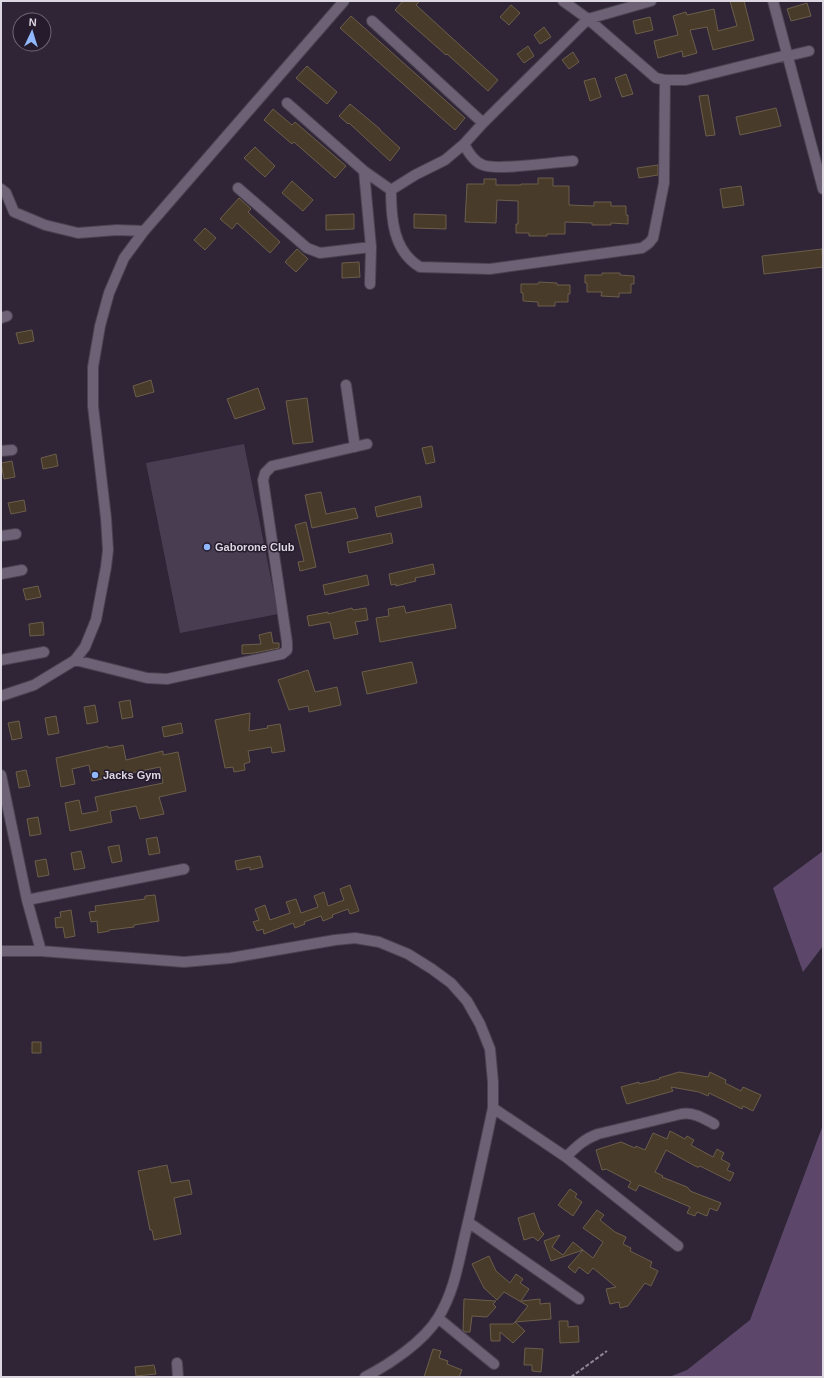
<svg xmlns="http://www.w3.org/2000/svg" width="824" height="1378" viewBox="0 0 824 1378" font-family="Helvetica,sans-serif">
  <style>
    .green { fill: #493d52 }
    .forest { fill: #5c476a }
    .building { fill: #483b29; stroke: #6c5e4b }
    .lines { fill: none; stroke-linecap: round; stroke-linejoin: round }
    .minor-casing { stroke: #4a4250; stroke-width: 12 }
    .path { stroke: #8d8593; stroke-width: 2; stroke-dasharray: 4 2; stroke-linecap: butt }
    .minor { stroke: #6c6175; stroke-width: 10 }
    .poi-dot { fill: #91b8fd; stroke: #251b2c; stroke-width: 1.5 }
    .labels { text-anchor: middle; dominant-baseline: central; stroke-width: 3; stroke-linejoin: round; paint-order: stroke }
    .poi-label { font-size: 11px; font-weight: bold; fill: #ddd7e2; stroke: #251b2c; text-anchor: start }
  </style>
  <rect width="100%" height="100%" fill="#2f2536"/>
  <path class="green" d="M244,444L278,614L180,633L146,463Z"/>
  <path class="forest" d="M823,851V946L803,972L773,888Z
    M823,1125V1377H669L687,1370L750,1320Z"/>
  <path class="building" d="M403,1H420L416,5L498,80L488,91L447,54L446,55L395,10Z
    M730,1H744L754,40L713,50L707,27L690,30L697,53L683,57L682,51L658,58L654,41L678,35L673,16L686,12L687,15L714,9L718,31L737,26Z
    M807,3L811,16L791,21L787,9Z
    M511,5L520,13L509,25L500,17Z
    M351,16L465,118L455,130L340,28Z
    M650,17L653,30L636,34L633,21Z
    M544,27L551,37L540,44L534,35Z
    M528,46L534,56L524,63L517,54Z
    M573,52L579,62L569,69L562,60Z
    M307,66L337,92L327,104L296,78Z
    M626,74L633,94L622,97L615,78Z
    M595,78L601,97L590,101L584,81Z
    M708,95L715,135L706,136L699,96Z
    M350,104L380,129V130L400,148L390,161L349,123L348,124L339,116Z
    M776,108L781,126L740,135L736,117Z
    M273,109L292,125L295,122L346,166L335,178L294,142L292,144L264,120Z
    M255,147L275,166L265,177L244,158Z
    M658,165V175L639,178L637,168Z
    M538,178H553V186H569V205L594,206V202H611V206H626V215H628V224L611,223V225H592V223L565,222V234H547V236H529V233H516V224H518V201L497,200L496,223L465,222L467,184H484V179H496V185H521V184H538Z
    M292,181L313,200L303,211L282,193Z
    M741,186L744,205L723,208L720,189Z
    M239,198L251,209L248,212L280,242L270,253L237,223L232,229L220,219Z
    M354,214V229L326,230V215Z
    M414,214L446,215V229L414,228Z
    M205,228L216,238L205,250L194,240Z
    M297,249L308,259L296,272L285,262Z
    M822,249L823,267L764,274L762,256Z
    M359,262L360,277L342,278V263Z
    M602,273H620V275L634,276V284H631V293H619V297L601,296L602,292H587V283H585V275H602Z
    M539,282L557,283V285H570V294H568V302H555V306H538V302L523,301V293H521V284H538Z
    M32,330L34,341L19,344L16,333Z
    M151,380L154,392L136,397L133,386Z
    M258,388L265,409L235,419L227,399Z
    M307,398L313,442L293,444L286,401Z
    M432,446L435,462L426,464L422,448Z
    M56,454L58,466L43,469L41,458Z
    M12,461L15,477L4,479L1,463Z
    M321,492L326,514L355,508L358,518L312,528L305,495Z
    M420,496L422,507L377,517L375,507Z
    M24,500L26,511L11,514L8,503Z
    M306,522L316,567L300,571L298,562L304,561L295,525Z
    M391,533L393,543L349,553L347,542Z
    M433,564L435,574L415,578L416,581L396,586V584L391,585L389,574Z
    M367,575L369,585L325,595L323,585Z
    M38,586L41,597L26,600L23,589Z
    M451,604L456,628L380,642L376,618L389,616L388,609L404,606L406,613Z
    M352,608L353,610L366,608L368,620L355,622L358,634L334,639L330,622L309,626L307,616L328,612V614Z
    M43,622L44,635L30,636L29,624Z
    M271,632L273,643H279V648L254,653L242,654V645L261,644L259,635Z
    M412,662L417,683L367,694L362,672Z
    M308,670L315,692L337,687L341,705L309,712L308,706L289,710L278,680Z
    M130,700L133,717L122,719L119,702Z
    M95,705L98,722L87,724L84,707Z
    M250,713L249,731L268,728L267,726L280,724L285,751L272,753L271,747L248,751L250,762L244,764L245,770L234,772L233,767L225,768L215,720Z
    M56,716L59,733L48,735L45,718Z
    M19,721L22,738L12,740L8,723Z
    M181,723L183,733L164,737L162,727Z
    M123,745L126,760L163,751V755L178,752L186,791L159,797L164,814L140,819L136,806L110,811L112,822L70,831L65,803L79,800L82,814L98,811L95,797L163,783L160,767L92,781L89,765L72,769L75,784L61,787L56,758L108,746V748Z
    M26,770L30,786L19,788L16,772Z
    M38,817L41,834L30,836L27,819Z
    M157,837L160,853L149,855L146,839Z
    M119,845L122,861L112,863L108,847Z
    M81,851L85,868L74,870L71,853Z
    M260,856L263,867L250,870V867L237,870L235,861Z
    M46,859L49,875L38,877L35,861Z
    M350,885L359,911L350,914L348,909L332,915L333,917L323,921L321,916L304,922L305,924L295,928L293,923L264,934L263,929L257,931L253,922L259,920L255,909L265,905L270,920L290,913L286,902L296,899L301,913L318,907L314,896L324,892L328,906L344,900L340,889Z
    M155,895L159,921L134,925V927L109,930V931L98,933L97,921L91,922L89,912L96,911L95,906L145,899V896Z
    M71,910L75,936L65,938L63,927L56,928L55,918L61,917L60,912Z
    M32,1042H41V1053H32Z
    M679,1072L708,1077L710,1072L726,1080L725,1083L741,1091L743,1087L761,1095L753,1111L743,1106L742,1109L709,1093L708,1096L699,1092L671,1087L673,1091L627,1104L626,1102L621,1087L639,1082V1084L660,1079L659,1078Z
    M670,1131L685,1139L687,1136L694,1140L691,1145L713,1157L717,1149L724,1153L721,1159L730,1164L727,1170L734,1173L730,1181L700,1166L699,1167H697L666,1150L655,1172L663,1176L662,1177L687,1187L690,1190V1191L721,1203L717,1211L710,1208L707,1216L697,1212L695,1216L687,1213L690,1207L639,1185L636,1191L628,1187L631,1182L606,1169L602,1170L596,1150L621,1142L635,1148L636,1146L645,1150L653,1133L667,1139Z
    M167,1165L171,1183L189,1180L192,1194L174,1198L181,1234L154,1240L152,1230H150L138,1171Z
    M570,1189L577,1194L575,1197L582,1202L573,1216L558,1205Z
    M597,1210L604,1215L600,1220L615,1232L626,1237L623,1244L631,1248L630,1251L652,1262L650,1267L658,1271L651,1286L645,1283L628,1306L620,1308L619,1302L610,1304L606,1289L616,1287L593,1268L588,1274L579,1267L575,1273L568,1267L583,1250L593,1258L603,1242L583,1228Z
    M534,1213L540,1230L544,1234L538,1241L533,1237L524,1240L518,1218Z
    M560,1235L552,1247L563,1255L573,1242L583,1250L551,1261L544,1241Z
    M489,1256L496,1271L510,1283L516,1274L523,1279L520,1283L529,1289L521,1301L540,1299V1304L550,1303L551,1319L515,1322L528,1306L504,1292L497,1300L484,1288L472,1264Z
    M464,1299L496,1301L493,1304L496,1307L487,1317L472,1316L470,1332H465L463,1330Z
    M559,1321H568V1327L578,1326L579,1342L560,1343Z
    M515,1322L525,1331L513,1343L500,1332V1341H491L490,1324H513Z
    M525,1348L543,1349L541,1372L532,1371V1365H524Z
    M433,1349L441,1351L439,1358L448,1361L447,1364L462,1370L459,1377H424Z
    M154,1365L156,1374L136,1376L135,1367Z"/>
  <g class="lines">
    <defs>
      <path id="minor" d="M563,1L588,19L656,78L665,80H686L787,55
        M773,1L823,189
        M372,21L483,123
        M788,56L809,51
        M287,103L364,171L371,247L370,284
        M464,144C468,152 474,162 483,165C498,171 554,162 573,161
        M364,171L391,190L415,175L445,160L464,144L483,123L588,19L651,1
        M238,188L307,248L320,253L371,247
        M1,189L6,193L14,212L45,225L78,233L117,230L144,231
        M391,190C391,218 393,251 420,267L490,269L642,248L649,243L653,238L664,183L665,80
        M1,318L7,316
        M346,385L355,447
        M1,451L12,450
        M1,536L16,534
        M1,574L22,570
        M1,660L44,652
        M75,660L147,678L167,679L282,654L287,650V642L263,480L265,473L272,466L367,444
        M1,696L34,685L75,660L85,647L96,620L106,567L108,550L106,518L93,406V367L100,326L109,293L124,258L144,231L344,1
        M1,775L27,900L41,951
        M27,900L184,869
        M1,951H41L184,962L230,958L335,940L355,938L379,942L408,954L432,969L451,983L467,1001L480,1024L490,1049L493,1082V1108C484,1150 475,1193 465,1235C458,1265 454,1292 438,1318C423,1342 390,1364 365,1377
        M493,1108L566,1157L678,1246
        M566,1157C576,1147 584,1139 598,1134L681,1114C694,1112 703,1118 714,1124
        M468,1222L579,1299
        M438,1318L494,1364
        M177,1363L178,1377"/>
    </defs>
    <use href="#minor" class="minor-casing"/>
    <path class="path" d="M571,1377L607,1351"/>
    <use href="#minor" class="minor"/>
  </g>
  <g class="poi-dot">
    <circle cx="207" cy="547" r="4"/>
    <circle cx="95" cy="775" r="4"/>
  </g>
  <g class="labels">
    <g class="poi-label">
      <text x="215" y="547">Gaborone Club</text>
      <text x="103" y="775">Jacks Gym</text>
    </g>
  </g>
  <rect width="824" height="1378" fill="none" stroke="#ddd7e2" stroke-width="4"/>
  <g transform="translate(32 32) rotate(4)"><circle r="19" fill="#251b2c" stroke="#6f6675"/>
  <path d="M0-3L7 15L0 10L-7 15Z" fill="#91b8fd"/>
  <text y="-6" font-size="11" font-weight="bold" text-anchor="middle" fill="#ddd7e2">N</text>
  </g>
</svg>
